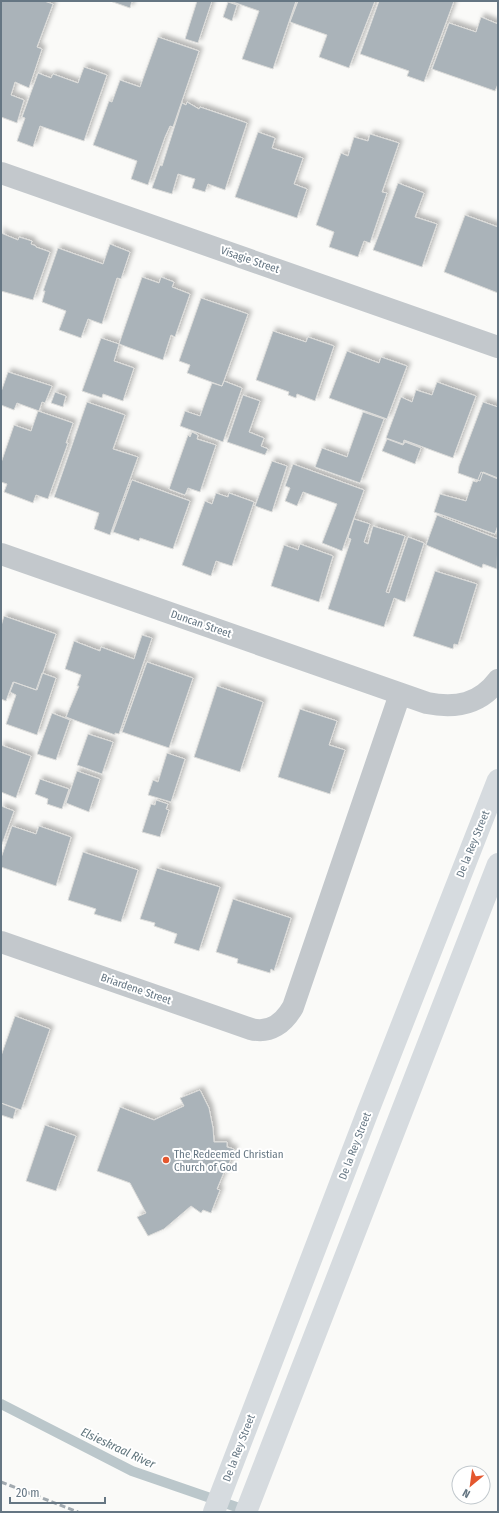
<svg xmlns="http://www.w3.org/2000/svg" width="499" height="1513" viewBox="0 0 499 1513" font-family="'Fira Sans Condensed',sans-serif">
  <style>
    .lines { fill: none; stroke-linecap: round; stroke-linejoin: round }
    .stream { stroke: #bbc7cb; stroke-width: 10 }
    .building { fill: #aab3b9; stroke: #dcdcda; filter: url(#shadow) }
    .minor { stroke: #c3c8cc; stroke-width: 22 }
    .secondary { stroke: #d6dbdf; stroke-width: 22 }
    .rail { stroke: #a2aab0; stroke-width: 3; stroke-dasharray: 6 3; stroke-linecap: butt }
    .poi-dot { fill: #e4572e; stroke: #fff; stroke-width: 1.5 }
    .labels { text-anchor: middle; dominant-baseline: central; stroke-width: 4; stroke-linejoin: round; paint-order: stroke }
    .street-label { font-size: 11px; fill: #657683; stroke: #fff }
    .poi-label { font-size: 11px; fill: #657683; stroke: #fff; text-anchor: start }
    .water-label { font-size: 12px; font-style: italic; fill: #60757c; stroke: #fff }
  </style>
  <defs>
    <filter id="shadow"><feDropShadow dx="3.5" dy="-3.5" stdDeviation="2" flood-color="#0004"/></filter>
  </defs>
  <rect width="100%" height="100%" fill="#fafaf8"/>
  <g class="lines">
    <path class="stream" d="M1,1404L132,1471L248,1511"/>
  </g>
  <path class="building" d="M1,1H44L53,4L37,47L42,49L29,88L15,82L11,95L24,100L17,123L1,117Z
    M110,1H132L130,8Z
    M197,1H212L198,43L185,39Z
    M230,1H296L273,69L242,59L259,11Z
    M298,1H375L349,68L319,57L327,35L290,22Z
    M379,1H454L424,82L407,76L409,71L360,54Z
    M228,2L237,5L232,21L223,17Z
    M481,17L498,24V84L495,91L432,69L449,23L476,32Z
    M158,37L199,51L173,127L170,126L165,137L148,185L131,179L137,161L93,145L109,101L112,102L120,80L140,87Z
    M84,67L107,75L84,141L40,126L33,147L17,141L25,118L22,117L38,73L51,78L53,74L78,83Z
    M187,102L199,109L200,107L247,123L225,190L208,184L205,192L192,188L195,179L178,174L172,194L152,188L160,165L162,166L182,103L186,105Z
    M258,132L275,138L272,148L303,158L294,184L307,189L297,218L235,197Z
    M370,134L399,143L382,192L387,193L370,243L364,241L358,257L329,247L334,232L316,225L341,153L348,156L354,137L368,141Z
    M398,183L424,193L415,217L437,224L422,267L373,250Z
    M465,215L498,227V293L444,272Z
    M1,230V233L18,240L19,237L32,241L31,244L36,246V247L50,252L33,300L1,291Z
    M110,244L130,252L121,279L117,278L102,324L88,319L81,338L59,330L66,311L42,302L45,291H43L58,248L103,264Z
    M142,277L159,283L161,277L174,282L172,287L190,294L175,337L171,335L163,360L119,344Z
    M201,298L248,314L222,386L187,373L190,365L179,361Z
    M273,331L306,342L308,337L334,346L315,401L297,394L296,398L288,395L289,392L256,380Z
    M101,338L119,344L114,361L134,368L123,401L103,394L102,398L82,391Z
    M347,351L379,363L381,357L407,366L387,419L329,398Z
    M8,372L52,386L45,403L42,402L39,411L17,403L14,410L1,405V392Z
    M224,381L242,388L223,442L180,426L185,411L200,416L212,383L222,386Z
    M437,382L476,396L453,458L404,440L403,444L386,438L401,397L412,402L416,390L432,395Z
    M55,392L66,396L63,407L51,403Z
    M243,395L260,401L249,432L264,438L261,446L268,449L265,455L227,442Z
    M87,402L125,415L113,449L138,457L110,535L94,529L99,513L54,497Z
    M483,402L498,407V478L483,472L480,481L458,473L459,466Z
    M38,411L73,423L66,443H68L48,499L36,495L33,503L4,492L7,484L1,482V463L14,425L31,431Z
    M363,412L384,419L360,483L315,467L322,448L347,457Z
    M192,432L198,435L197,439L216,445L200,492L188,488L185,495L169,489L188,435L190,437Z
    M387,439L403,445L405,442L421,448L415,464L382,451Z
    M272,461L287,466L272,512L255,506Z
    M293,464L364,490L342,551L322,543L337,504L303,492L297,506L285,501L290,488L285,486Z
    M481,472L498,479V525L495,534L434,512L440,494L466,501L473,481L477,482Z
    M132,480L190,501L173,549L140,538L139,541L113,532Z
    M216,493L228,497L229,493L254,502L232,566L216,561L211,576L182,565L205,501L212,504Z
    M437,515L498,539L497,569L483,564L482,568L426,545Z
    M354,519L370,524L364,542L368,544L373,526L405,536L386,592L389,593L408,537L424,543L405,602L394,598L384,627L328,609L351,539L348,538Z
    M300,544L333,556L319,602L271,586L284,545L298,550Z
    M435,571L477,584L458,645L454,644L453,649L413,636Z
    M4,616L56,634L37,690L13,682L6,701L1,699V626Z
    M142,635L152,638L119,734L115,733V735L66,717L79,686H77L81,675L65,669L74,641L100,651L101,647L134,659Z
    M147,662L193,678L169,748L122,732Z
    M42,673L56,678L37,735L6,724L16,695L10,692L14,682L36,690Z
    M217,686L263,702L240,772L194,757Z
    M300,709L337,721L329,745L345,750L330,794L278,777Z
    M52,713L70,720L56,760L37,754Z
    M88,734L113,742L102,774L77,765Z
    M1,745L31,756L16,798L1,792Z
    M167,753L185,759L171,802L148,795L153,780L158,782Z
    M77,771L100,779L89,812L66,803Z
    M40,779L69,789L62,809L47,804L48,799L35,794Z
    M156,800L168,804L166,809L169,810L160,837L142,832L151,804L155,805Z
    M1,806L14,811L1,847Z
    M12,826L36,834L39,826L71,837L56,886L1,867V858Z
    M83,852L138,870L121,922L94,914L96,909L68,900Z
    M157,868L220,887L199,951L174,943L177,934L154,926L155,923L140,919Z
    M233,899L291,918L274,971L271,969L270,973L237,963L238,959L216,952Z
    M15,1016L50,1029L21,1110L1,1103V1056Z
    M200,1090L209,1108L213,1128L214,1142H227V1147L234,1149L226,1173L224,1172L217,1189L220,1190L211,1213L203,1210L201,1213L191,1206L164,1229L148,1236L137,1217L146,1213L130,1183L97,1171L120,1107L154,1120L184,1106L180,1098Z
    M1,1103L16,1109L13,1119L1,1115Z
    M45,1125L76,1136L56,1191L26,1181Z"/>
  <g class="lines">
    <path class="minor" d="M1,173L498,347
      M1,554L427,703C456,709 480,704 498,680
      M1,942L251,1029C270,1034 284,1023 293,1007L400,694"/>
    <path class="secondary" d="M214,1512L368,1111L498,780
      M246,1512L498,864"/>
    <path class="rail" d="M1,1482L78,1512"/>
  </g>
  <circle class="poi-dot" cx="166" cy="1160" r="4"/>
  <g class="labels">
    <g class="street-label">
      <text transform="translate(250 260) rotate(19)">Visagie Street</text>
      <text transform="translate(201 624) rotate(19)">Duncan Street</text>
      <text transform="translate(473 844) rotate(-68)">De la Rey Street</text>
      <text transform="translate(136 989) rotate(19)">Briardene Street</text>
      <text transform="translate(355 1146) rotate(-69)">De la Rey Street</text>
      <text transform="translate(239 1448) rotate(-69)">De la Rey Street</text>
    </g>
    <g class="poi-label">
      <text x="174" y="1154">The Redeemed Christian<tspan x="174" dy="13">Church of God</tspan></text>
    </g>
    <g class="water-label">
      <text transform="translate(118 1448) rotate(25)">Elsieskraal River</text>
    </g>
  </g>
  <rect width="499" height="1513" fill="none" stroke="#657683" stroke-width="4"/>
  <g transform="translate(471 1485) rotate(209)"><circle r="19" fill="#ffffff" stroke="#c1c8cd"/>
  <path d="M0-3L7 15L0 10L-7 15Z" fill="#e4572e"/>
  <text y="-6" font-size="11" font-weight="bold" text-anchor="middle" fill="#657683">N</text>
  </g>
  <path d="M10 1497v6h95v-6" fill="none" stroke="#657683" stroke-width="2"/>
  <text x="16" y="1497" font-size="12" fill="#657683" stroke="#ffffff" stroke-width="3" paint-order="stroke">20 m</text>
</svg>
